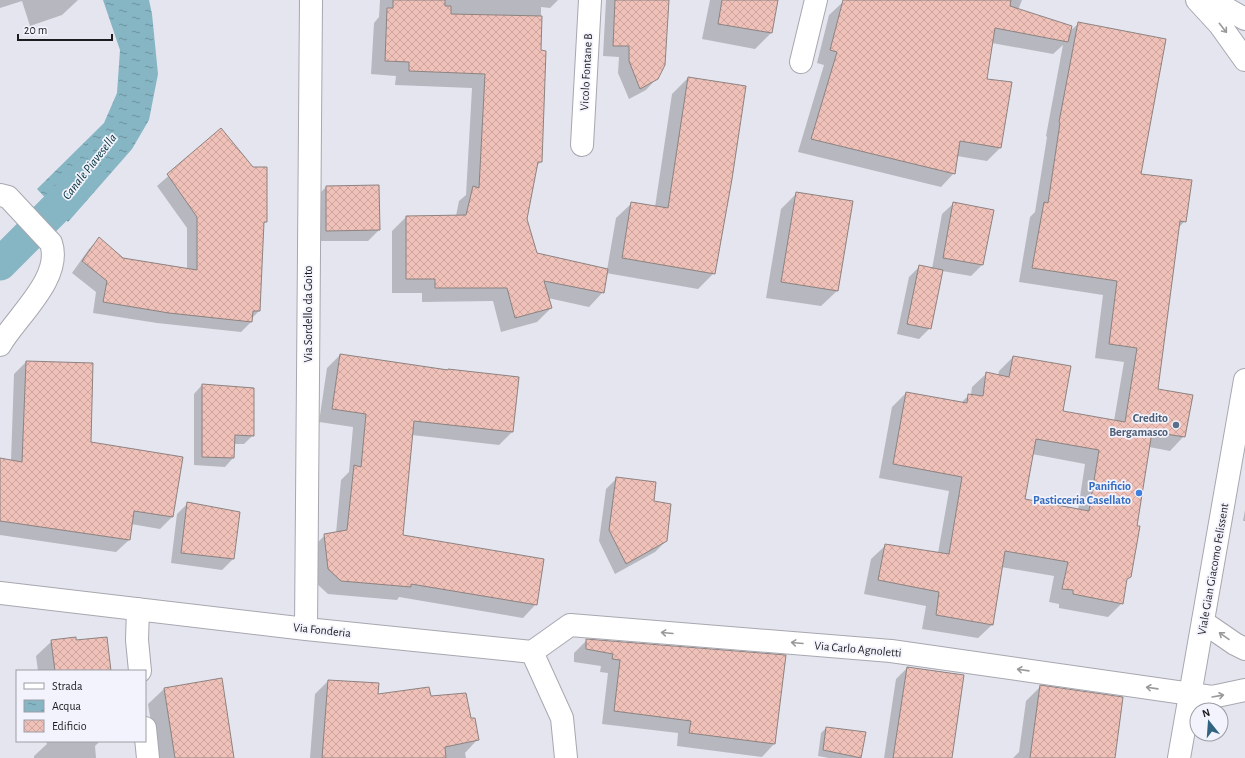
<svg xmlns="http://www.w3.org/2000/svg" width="1245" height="758" viewBox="0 0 1245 758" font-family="'Alegreya Sans',sans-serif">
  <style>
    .water { fill: url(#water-ripples) }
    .shadow { fill: #0003; fill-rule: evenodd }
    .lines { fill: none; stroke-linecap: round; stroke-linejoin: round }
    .canal { stroke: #86b5c4; stroke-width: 33 }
    .building { fill: url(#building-cross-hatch); stroke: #8d8381; fill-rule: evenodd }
    .minor-casing { stroke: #a7a7b0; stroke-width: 24 }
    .major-casing { stroke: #a7a7b0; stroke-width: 24 }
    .minor { stroke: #fff; stroke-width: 22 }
    .major { stroke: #fff; stroke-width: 22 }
    .oneway { stroke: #99999a }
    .service-dot { fill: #5c6f8a; stroke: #f2f3fc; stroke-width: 1.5 }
    .shop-dot { fill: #3f7fe0; stroke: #f2f3fc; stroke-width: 1.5 }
    .labels { text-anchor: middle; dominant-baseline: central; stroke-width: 3.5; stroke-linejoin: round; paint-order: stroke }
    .street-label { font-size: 12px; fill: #1c1c1f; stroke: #f2f3fc }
    .service-label { font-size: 12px; font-weight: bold; fill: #4e5e75; stroke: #f2f3fc; text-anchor: end }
    .shop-label { font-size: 12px; font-weight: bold; fill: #366cbe; stroke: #f2f3fc; text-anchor: end }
    .water-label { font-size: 13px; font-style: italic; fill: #03313d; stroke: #f2f3fc }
  </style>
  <defs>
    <pattern id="water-ripples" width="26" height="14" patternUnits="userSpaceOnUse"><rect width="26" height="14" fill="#86b5c4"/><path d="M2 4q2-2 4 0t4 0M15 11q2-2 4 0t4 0" fill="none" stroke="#6d929f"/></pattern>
    <pattern id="building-cross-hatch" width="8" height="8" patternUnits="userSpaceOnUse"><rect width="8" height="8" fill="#efc1b8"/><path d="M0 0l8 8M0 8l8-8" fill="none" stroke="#cca59e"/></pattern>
  </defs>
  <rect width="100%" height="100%" fill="#e5e5ef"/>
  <path class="water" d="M103,0H149L152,14L158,74L149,120L132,149L68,222L37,189L104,123L117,93L120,50Z"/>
  <path class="shadow" d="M0,0H78L62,15L30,26L22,1L0,8Z
    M380,0H558L550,8L541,7V162L536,166L526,219L536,254L607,270L616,218L632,203L655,207L672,94L688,78L714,273L698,289L606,273L603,292L589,307L548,298L551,308L537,322L501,332L493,301L422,302V293H392V231L406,217L456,216L459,201L466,195L472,88L395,85L396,76L371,74L374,23L379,17Z
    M606,0H668L657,78L646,90L629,99L618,73L619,57L603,56Z
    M710,0H777L771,33L755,49L702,39Z
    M912,0H1022L1018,10L1069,32L1079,23L1140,175L1185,221L1178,228L1157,390L1184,436L1170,451L1149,447L1122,603L1108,617L1059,608V604L1049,602L1054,576L1001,567L993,624L978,638L922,629L926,606L864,594L871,559L886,545L938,553L949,491L879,478L892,407L906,393L961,403L969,395H971L972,387L987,373L998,376L999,371L1013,357L1062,412L1114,421L1124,362L1095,358L1103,295L1019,282L1030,217L1035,212L1047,137L1046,136L1063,45L1053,54L992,43L985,80L1010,83L1000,148L987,161L957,156L954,173L941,187L798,152L824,65L817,63L829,15L843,2ZM1032,454L1085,464L1078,510L1024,500Z
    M221,130L266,222L263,224L259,311L252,318V321L241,332L157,323L93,313L96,292L72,273L89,249L99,239L122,259L187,269V228L157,186Z
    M326,187L379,230L368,241H316L315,198Z
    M797,193L837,291L821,306L766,298L781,209Z
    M954,203L993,211L982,265L971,276L942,271L930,328L919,339L897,334L909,277L920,266L932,269L942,214Z
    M340,355L447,370H448L512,432L499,445L412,435L402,536L536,604L523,618L399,597L397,600L328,594L315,582L312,548L325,535L336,533L341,480L349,472L353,427L319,422L327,368Z
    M26,362L92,364L90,443L172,517L160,529L131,524L129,540L116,552L0,535V459L11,461L14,374Z
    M202,385L253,435L244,444H234L233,458L225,467L194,465V394Z
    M617,478L653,502L666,541L655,552L615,574L599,541L606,489Z
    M188,503L233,559L222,570L171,563L177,514Z
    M1245,510V521H1243Z
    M587,640L785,656L774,744L762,757L677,746L678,733L602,724L608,673L600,672L601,666L574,662V653Z
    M52,641H75L110,671H38L36,656Z
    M907,668L951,758H884L896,679Z
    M328,681L377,695L431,698L471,719L477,740L465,753L466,758H310L315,694Z
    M1041,686L1114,758H1013L1019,752L1026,701Z
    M164,689L233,758H157L148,704Z
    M826,728L864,733L860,758H829L818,756L821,733Z
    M46,741H100L95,746L96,758H34V756L47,744Z"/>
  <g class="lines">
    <path class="canal" d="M0,264L72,192L86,175"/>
  </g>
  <path class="building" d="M393,0H445V6H451V14L542,16L541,50L546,51L542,162H538L527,219L537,253L608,269L604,293L544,281L552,308L515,318L507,288H435V279H406V216L466,215L473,186L479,188L485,74L409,71V62L385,61L387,8H393Z
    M615,0H669L665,65L658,79L640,89L629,61V46H613Z
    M722,0H778L772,33L718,24Z
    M843,0H1011L1010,6L1072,26L1068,42L995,28L987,79L1012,82L1001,148L960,141L955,174L811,139L837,52L830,50Z
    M1078,22L1166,39L1141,174L1192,180L1186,222L1180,221L1158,389L1193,395L1185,437L1152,432L1137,526H1140L1131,577L1127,579L1123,604L1073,594V590L1062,589L1068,562L1005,551L993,625L936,615L939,592L878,580L885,544L949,554L962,477L893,464L906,392L967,403L968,394L983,396L986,372L1009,377L1013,356L1071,366L1063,411L1125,422L1137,348L1109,344L1117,281L1032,268L1044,202L1048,203L1060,123L1059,122ZM1036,439L1099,450L1089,511L1025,499Z
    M688,77L746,86L732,179L715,274L622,258L631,202L668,208Z
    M221,128L253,167H267V222H264L260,311H253L252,322L169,313L103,302L107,281L82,261L99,237L123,258L197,270V217L167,174Z
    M379,185L380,230L326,231V186Z
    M796,192L853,201L838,291L781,282Z
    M953,202L994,210L983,265L943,258Z
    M919,265L943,270L931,329L907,324Z
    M340,354L448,370V369L519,377L513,432L414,421L403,535L544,559L537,605L411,584V587L341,581L328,569L324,534L347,530L354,465L361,467L366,414L332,409Z
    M26,361L93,363L91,442L183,457L173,517L134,511L130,540L0,521V458L22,462Z
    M202,384L254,388V436L235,435L234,458L202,457Z
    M616,477L656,482L654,501L671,504L667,541L626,564L609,530Z
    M187,502L240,512L234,559L181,553Z
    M76,637V640L107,637L111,671H55L51,640Z
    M586,639L786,655L775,744L689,733L691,721L614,711L620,660L612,659L613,654L586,649Z
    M907,667L964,675L952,758H893Z
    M222,678L234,758H175L164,688Z
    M328,680L379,683L378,694L429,687L431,696L466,693L471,718H475L479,740L445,747L446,758H322Z
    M1040,685L1123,697L1115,758H1030Z
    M826,727L866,732L861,758L823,750Z"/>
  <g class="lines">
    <defs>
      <path id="minor" d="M1197,0L1220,25L1245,60
        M1211,0L1245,19
        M801,62L816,0
        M582,145L590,0
        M0,195L8,197L51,243C63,278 16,317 0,345
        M0,593L306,629L532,652L562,718L566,758
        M138,609L137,640L140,671
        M1203,622L1235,644L1245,649
        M306,629L311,0
        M532,652L570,625L891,651L1212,697L1245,690
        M145,728L148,758"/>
      <path id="major" d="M1179,758L1245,380"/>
    </defs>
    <use href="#minor" class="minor-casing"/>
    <use href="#major" class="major-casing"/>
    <use href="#minor" class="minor"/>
    <use href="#major" class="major"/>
  </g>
  <defs><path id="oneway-shaft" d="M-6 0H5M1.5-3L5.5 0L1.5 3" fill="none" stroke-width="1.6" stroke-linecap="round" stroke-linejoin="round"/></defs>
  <g class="oneway">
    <use href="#oneway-shaft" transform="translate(1223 28) rotate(52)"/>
    <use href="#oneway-shaft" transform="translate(667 633) rotate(-175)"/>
    <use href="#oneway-shaft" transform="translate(1224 636) rotate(-145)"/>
    <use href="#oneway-shaft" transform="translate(797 643) rotate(-175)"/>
    <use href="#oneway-shaft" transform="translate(1023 670) rotate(-172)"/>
    <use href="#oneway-shaft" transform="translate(1152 688) rotate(-172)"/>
    <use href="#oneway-shaft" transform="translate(1218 696) rotate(-10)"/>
  </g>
  <circle class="service-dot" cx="1176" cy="425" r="4"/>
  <circle class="shop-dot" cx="1139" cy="493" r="4"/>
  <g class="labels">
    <g class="street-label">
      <text transform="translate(586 72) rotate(-87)">Vicolo Fontane B</text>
      <text transform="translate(308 314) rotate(-90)">Via Sordello da Goito</text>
      <text transform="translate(1213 569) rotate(-80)">Viale Gian Giacomo Felissent</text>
      <text transform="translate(322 630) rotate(6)">Via Fonderia</text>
      <text transform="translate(858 649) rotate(5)">Via Carlo Agnoletti</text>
    </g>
    <g class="service-label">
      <text x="1168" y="418">Credito<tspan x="1168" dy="14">Bergamasco</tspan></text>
    </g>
    <g class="shop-label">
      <text x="1131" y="486">Panificio<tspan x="1131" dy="14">Pasticceria Casellato</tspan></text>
    </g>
    <g class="water-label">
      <text transform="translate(90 167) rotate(-52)">Canale Piavesella</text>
    </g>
  </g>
  <rect x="16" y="670" width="130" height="72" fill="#f2f3fc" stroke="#9c9da4"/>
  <rect x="24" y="683" width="20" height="6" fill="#ffffff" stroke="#9c9da4"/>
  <text x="52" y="690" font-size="12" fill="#1c1c1f">Strada</text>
  <rect x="24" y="700" width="20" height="12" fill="url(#water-ripples)" stroke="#9c9da4"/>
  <text x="52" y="710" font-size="12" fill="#1c1c1f">Acqua</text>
  <rect x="24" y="720" width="20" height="12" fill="url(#building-cross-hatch)" stroke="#9c9da4"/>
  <text x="52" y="730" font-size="12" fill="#1c1c1f">Edificio</text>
  <g transform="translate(1209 722) rotate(343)"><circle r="19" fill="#f2f3fc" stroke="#9c9da4"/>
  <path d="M0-3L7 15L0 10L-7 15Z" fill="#306480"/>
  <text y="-6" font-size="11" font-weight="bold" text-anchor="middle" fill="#1c1c1f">N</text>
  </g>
  <path d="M18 34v6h94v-6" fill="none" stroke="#1c1c1f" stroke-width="2"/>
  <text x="24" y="34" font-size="12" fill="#1c1c1f" stroke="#f2f3fc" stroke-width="3" paint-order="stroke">20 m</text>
</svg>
